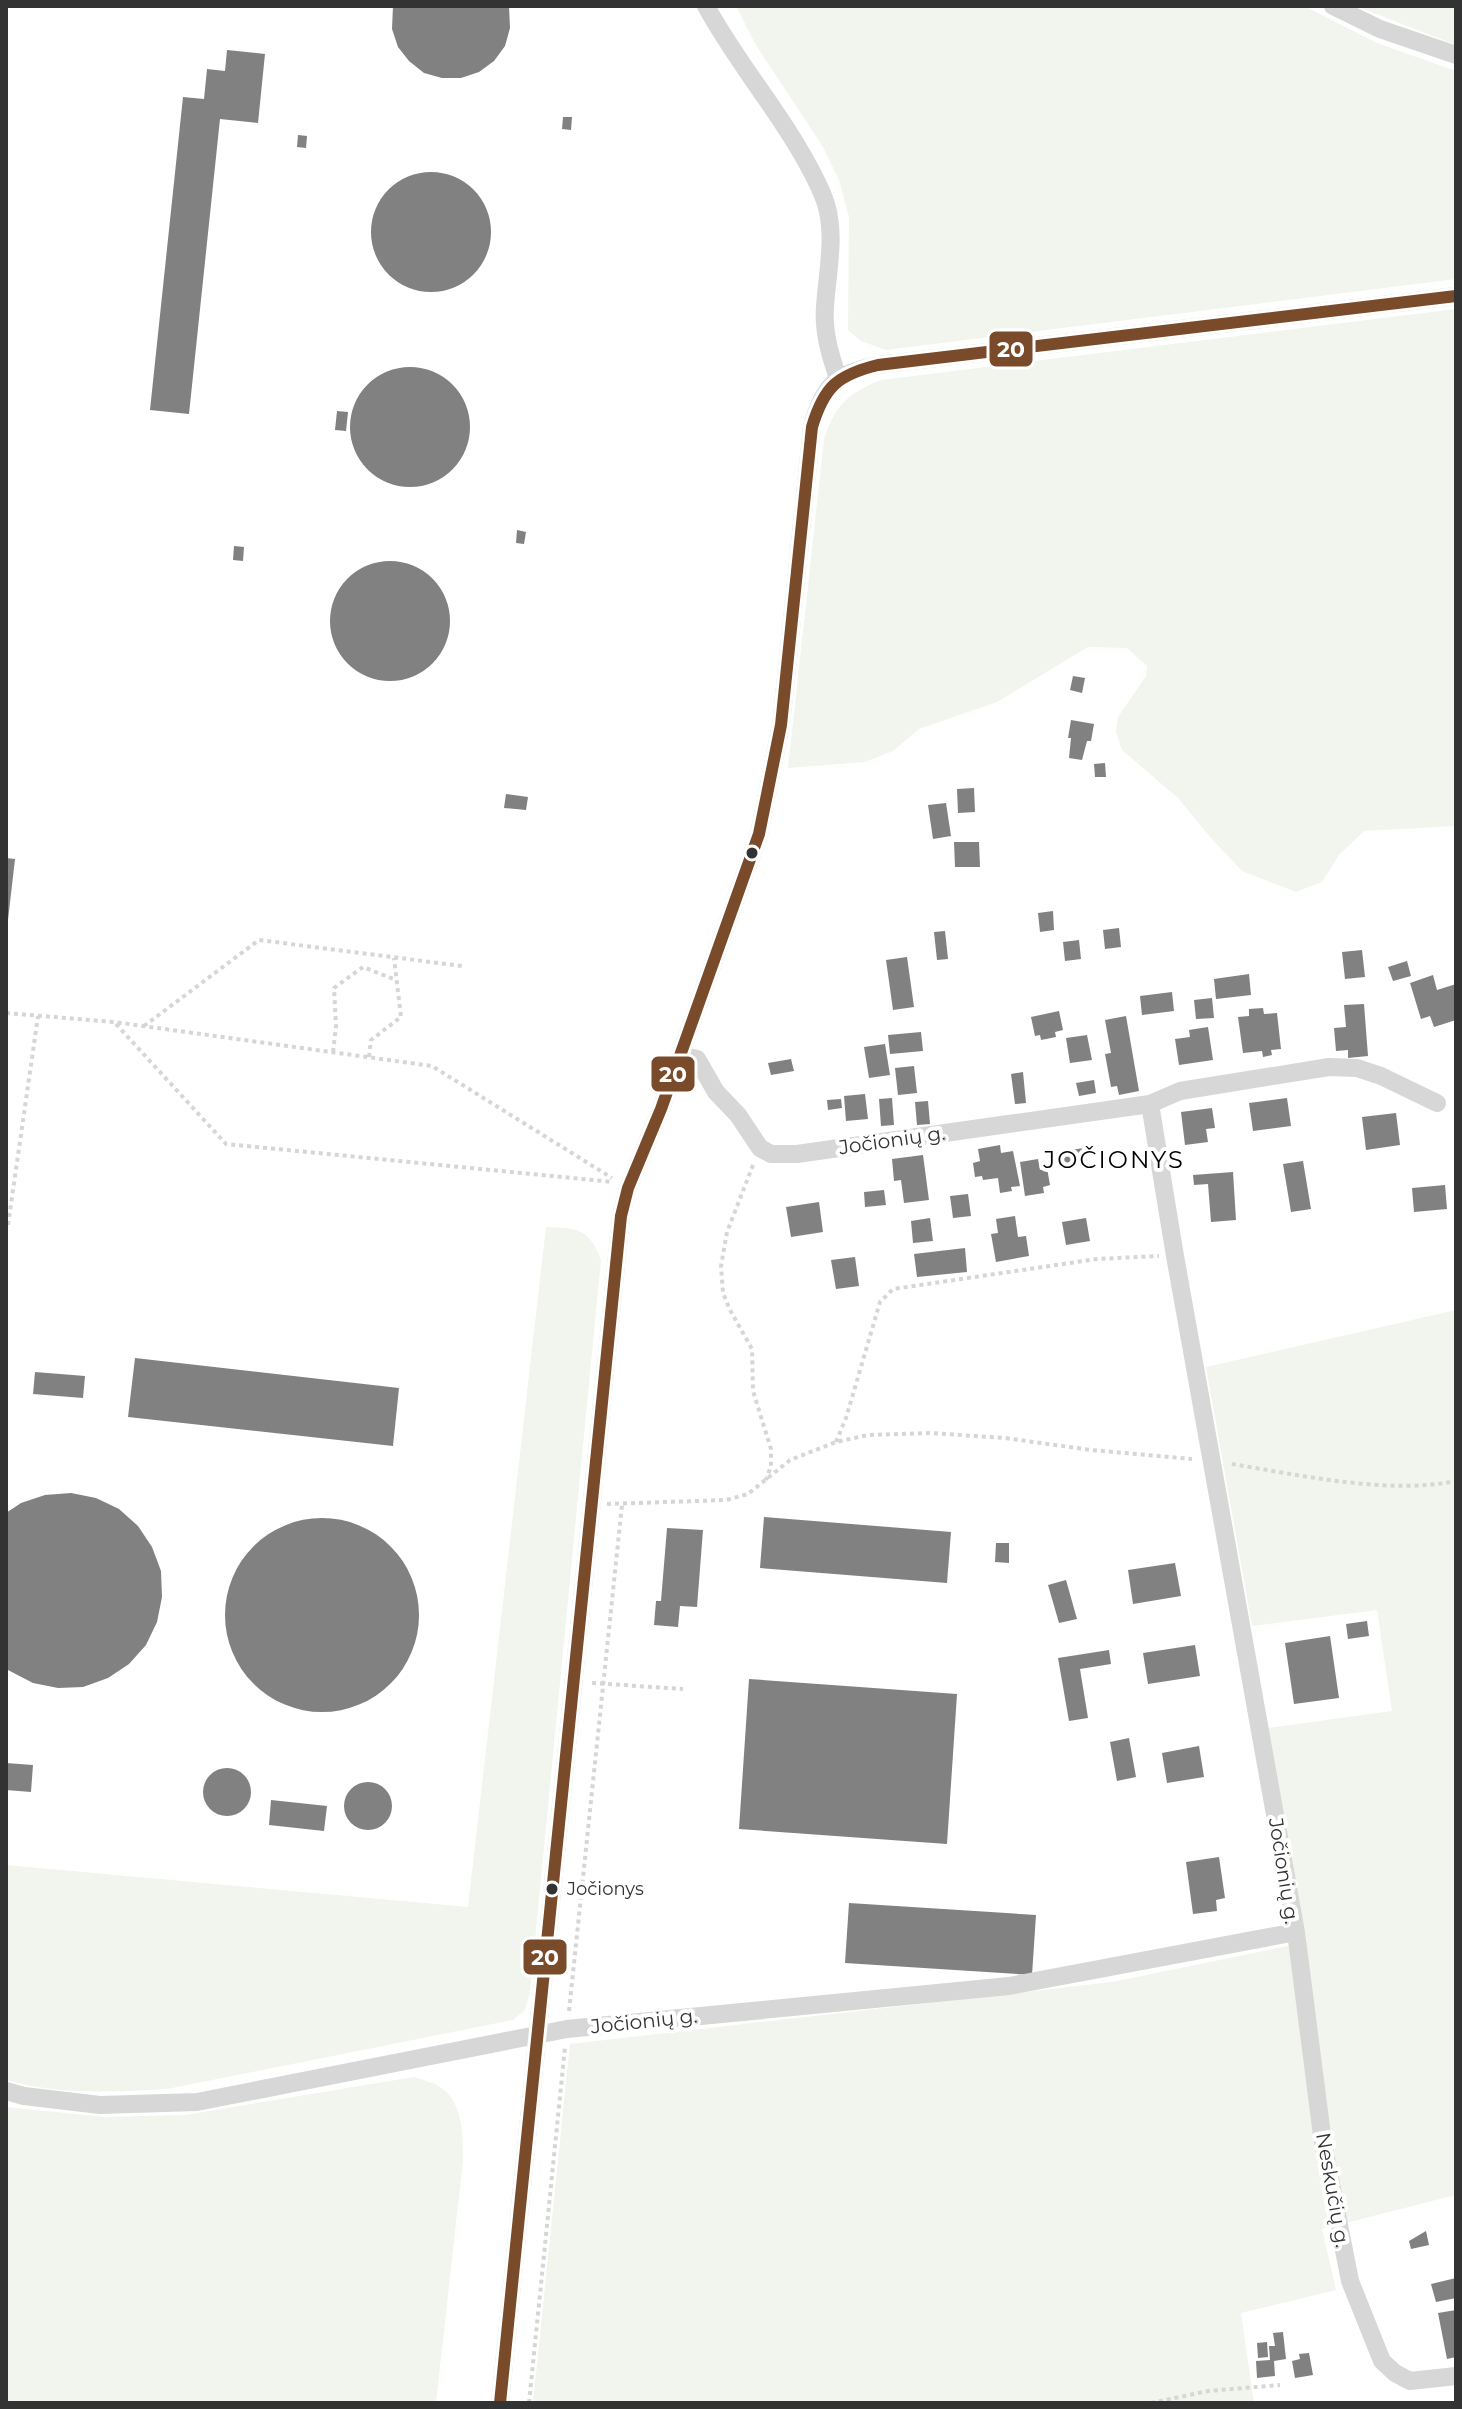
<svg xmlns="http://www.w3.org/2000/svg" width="1462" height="2409" viewBox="0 0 1462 2409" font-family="Montserrat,sans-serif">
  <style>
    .green { fill: #f1f5ed }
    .building { fill: #818181 }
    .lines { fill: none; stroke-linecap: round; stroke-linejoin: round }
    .path { stroke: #d6d6d6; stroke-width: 4; stroke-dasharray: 4 4; stroke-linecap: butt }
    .minor { stroke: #d7d7d7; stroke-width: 18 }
    .bus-1-casing { stroke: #fff; stroke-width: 18 }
    .bus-1 { stroke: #7a4b2a; stroke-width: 12 }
    .bus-dot { fill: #333; stroke: #fff; stroke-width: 3 }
    .labels { text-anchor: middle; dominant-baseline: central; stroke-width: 8; stroke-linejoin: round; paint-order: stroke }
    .bus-label { font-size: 18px; fill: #333; stroke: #fff; text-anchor: start }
    .street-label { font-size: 20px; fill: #333; stroke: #fff }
    .quarter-label { font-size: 24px; letter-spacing: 2px; fill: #000; stroke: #fff }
    .line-badge { stroke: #fff; stroke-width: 3 }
    .badge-label { font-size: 22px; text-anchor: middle; font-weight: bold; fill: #fff }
  </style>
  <rect width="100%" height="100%" fill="#fff"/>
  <path class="green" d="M736,6H1304L1377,43L1456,71V279L886,350L861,341L848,330L849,217L839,180L823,147L756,45Z
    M1356,6H1456V45Z
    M1456,309V826L1364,831L1339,855L1322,882L1296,892L1242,871L1211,838L1178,798L1122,750L1116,732L1118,717L1146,676L1147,666L1127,648L1088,647L997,702L919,729L893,751L865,762L788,768L824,439C836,404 847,394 881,380Z
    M546,1227C577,1228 589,1228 601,1260L530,1992L525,2010L513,2020L167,2089C114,2092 57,2095 6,2080V1865L468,1907Z
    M1456,1310V2195L1322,2229L1336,2290L1241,2313L1254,2403H533L570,2044L1112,1982L1307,1942L1268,1728L1392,1711L1377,1610L1252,1626L1206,1367Z
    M414,2077C423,2080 436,2083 443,2089C463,2104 463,2138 463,2160L436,2403H6V2107L105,2117L185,2115Z"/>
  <path class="building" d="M393,6H509L510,28L505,46L494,61L479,72L461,78H442L424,73L409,61L398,47L392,29Z
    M227,50L265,54L258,123L220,119L189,414L150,410L183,97L204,99L207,69L225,71Z
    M563,117H572L571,130L562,129Z
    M298,135L307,136L306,148L297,147Z
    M371 232a60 60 0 1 1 120 0a60 60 0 1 1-120 0Z
    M350 427a60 60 0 1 1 120 0a60 60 0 1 1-120 0Z
    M337,411L348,412L346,431L335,430Z
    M517,530L526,532L524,544L516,543Z
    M234,546L244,547L243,561L233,560Z
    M330 621a60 60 0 1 1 120 0a60 60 0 1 1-120 0Z
    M1073,676L1085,678L1082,693L1070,690Z
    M1071,720L1094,724L1091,741H1087L1082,760L1069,758L1071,738H1068Z
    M1105,763L1106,777H1095L1094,764Z
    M974,788L975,812L958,813L957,789Z
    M506,794L528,797L526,810L504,808Z
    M946,803L951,836L933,839L928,805Z
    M954,842H979L980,867H955Z
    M6,858L15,859L8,920H6Z
    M1053,911L1054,930L1040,932L1038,913Z
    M1119,928L1121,947L1105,949L1103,930Z
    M945,931L948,959L937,960L934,932Z
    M1079,940L1081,959L1065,961L1063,942Z
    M1362,950L1365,977L1345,979L1342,952Z
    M907,957L914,1007L893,1010L886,960Z
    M1407,961L1411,976L1393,981L1388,967Z
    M1249,974L1251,995L1216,999L1214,979Z
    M1433,975L1437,990L1456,984V1020L1434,1027L1430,1016L1421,1019L1410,983Z
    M1172,992L1174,1011L1142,1015L1140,996Z
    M1212,998L1214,1018L1196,1019L1194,1000Z
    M1364,1004L1368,1056L1348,1058V1050L1336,1051L1334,1028L1346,1027L1344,1005Z
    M1263,1008L1264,1014L1277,1013L1281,1049L1271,1050L1272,1055L1263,1057L1262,1051L1243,1053L1238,1017L1249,1016V1009Z
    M1059,1011L1063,1030L1055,1032L1056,1037L1041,1040L1040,1035L1035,1036L1031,1017Z
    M1126,1016L1139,1091L1119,1095L1117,1086L1111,1087L1105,1054L1111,1053L1105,1020Z
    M1208,1027L1213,1060L1179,1065L1175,1039L1190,1037L1189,1030Z
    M921,1032L923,1051L890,1054L888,1035Z
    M1087,1035L1092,1060L1070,1063L1066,1038Z
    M885,1044L890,1075L869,1078L864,1047Z
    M791,1059L794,1071L771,1075L768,1063Z
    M914,1066L917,1093L898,1095L895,1068Z
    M1023,1072L1026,1103L1015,1104L1011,1074Z
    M1094,1080L1096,1093L1079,1096L1076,1083Z
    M865,1094L868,1119L846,1121L844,1096Z
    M892,1098L894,1125L881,1126L879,1099Z
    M1287,1098L1291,1126L1253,1131L1249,1103Z
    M841,1099L842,1108L828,1110L827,1100Z
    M928,1101L930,1124L917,1125L915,1102Z
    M1212,1108L1215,1128L1206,1129L1208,1142L1185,1145L1181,1112Z
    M1396,1113L1400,1145L1366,1150L1362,1117Z
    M1000,1145L1001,1153L1013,1151L1020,1186L1011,1187L1012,1191L1000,1193L998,1178L983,1180L982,1176L975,1177L973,1163L980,1161L978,1149Z
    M1085,1148L1087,1163L1063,1166L1061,1151Z
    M923,1155L929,1200L904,1203L901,1180L894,1181L892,1159Z
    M1038,1159L1040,1170L1047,1168L1050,1185L1043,1187L1044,1193L1025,1196L1020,1162Z
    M1303,1161L1311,1209L1291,1212L1283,1164Z
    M1233,1172L1236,1220L1211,1222L1208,1184L1194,1185L1193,1175Z
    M1445,1185L1447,1209L1414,1212L1412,1188Z
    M884,1190L886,1205L865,1207L864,1192Z
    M968,1194L971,1216L953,1218L950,1196Z
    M819,1202L823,1232L791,1237L786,1207Z
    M1015,1216L1018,1237L1026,1236L1029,1256L996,1262L991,1234L998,1233L996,1219Z
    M930,1218L933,1241L913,1243L911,1221Z
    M1086,1218L1090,1241L1066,1245L1062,1222Z
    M965,1248L967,1272L917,1277L914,1254Z
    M855,1257L859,1286L836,1289L831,1260Z
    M135,1358L399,1388L393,1446L128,1417Z
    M35,1372L85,1376L83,1398L33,1394Z
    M71,1493L96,1498L119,1509L138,1526L152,1547L161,1571L162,1597L157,1622L146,1645L129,1664L108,1678L83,1687L58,1688L33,1683L6,1669V1513L21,1503L45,1495Z
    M764,1517L951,1532L947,1583L760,1568Z
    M225 1615a97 97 0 1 1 194 0a97 97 0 1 1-194 0Z
    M667,1528L703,1530L697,1607L680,1606L678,1627L654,1625L656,1601H661Z
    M996,1543H1009V1563L995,1562Z
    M1175,1563L1181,1596L1133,1604L1128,1570Z
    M1066,1580L1077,1619L1059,1623L1048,1585Z
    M1367,1621L1369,1636L1348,1639L1346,1624Z
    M1330,1636L1339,1698L1294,1704L1285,1643Z
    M1195,1645L1200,1676L1148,1684L1143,1653Z
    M1109,1650L1111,1664L1080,1669L1088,1718L1069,1721L1058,1658Z
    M749,1679L957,1694L947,1844L739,1829Z
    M1129,1738L1136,1777L1117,1781L1110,1742Z
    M1199,1746L1204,1777L1167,1783L1162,1753Z
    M6,1763L33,1765L31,1792L6,1790Z
    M203 1792a24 24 0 1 1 48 0a24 24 0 1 1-48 0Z
    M344 1806a24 24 0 1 1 48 0a24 24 0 1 1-48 0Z
    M271,1800L327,1806L324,1831L269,1825Z
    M1219,1857L1225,1898L1216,1900L1217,1911L1193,1914L1186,1862Z
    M849,1903L1036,1915L1032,1975L845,1963Z
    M1426,2231L1429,2245L1411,2249L1409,2241Z
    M1456,2278V2298L1436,2302L1431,2284Z
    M1456,2310V2357L1447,2359L1438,2313Z
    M1283,2332L1286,2359L1274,2361L1275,2376L1257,2378L1256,2361L1270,2360L1269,2346H1275L1273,2333Z
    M1267,2342L1268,2357L1258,2358L1257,2343Z
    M1309,2353L1313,2375L1295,2378L1292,2361L1300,2359L1299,2354Z"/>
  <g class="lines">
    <path class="path" d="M6,1013L114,1022L432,1066L612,1178
      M116,1024L226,1144L613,1182
      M144,1026L259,940L462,966
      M333,1052L336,1026L334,988L363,967L396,980
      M369,1057L371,1040L401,1017L394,958
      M753,1165L727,1232L721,1266L723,1293L730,1310L752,1349L753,1391L771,1449V1466L766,1480
      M8,1225L38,1016
      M836,1442L846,1418L880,1302L893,1289L1097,1259L1159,1256
      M1232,1464C1299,1475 1390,1495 1456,1481
      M607,1504L726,1500L748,1494L790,1460L836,1442L868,1435L930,1433L1005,1438L1091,1450L1192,1459
      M592,1683L683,1689
      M569,2011L622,1505
      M529,2403L565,2047
      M1151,2403L1208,2391L1280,2385"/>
    <path class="minor" d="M706,6C733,56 770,100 799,149C809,166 820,185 826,204C836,237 827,273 825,307C823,331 830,355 838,378
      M1333,6L1380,29L1456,55
      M681,1055L697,1059L716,1092L738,1115L760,1148L771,1154H797L1150,1104L1180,1091L1329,1067L1357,1068L1381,1076L1437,1103
      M1150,1104L1175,1256L1296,1932L1323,2143L1350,2281L1382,2361L1395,2373L1410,2381L1456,2376
      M6,2091L24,2096L100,2105L197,2102L567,2029L1009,1986L1296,1932
      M500,2403L621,1216L628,1188L661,1109L759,834L781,725L812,427C823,385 836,374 878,365L1456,296"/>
    <defs>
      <path id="bus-1" d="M500,2403L621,1216L628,1188L661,1109L759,834L781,725L812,427C824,387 837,375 878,365L1456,296"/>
    </defs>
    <use href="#bus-1" class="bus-1-casing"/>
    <use href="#bus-1" class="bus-1"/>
  </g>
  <g class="bus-dot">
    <circle cx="752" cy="853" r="7"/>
    <circle cx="552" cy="1889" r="7"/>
  </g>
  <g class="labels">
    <g class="bus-label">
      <text x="567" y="1889">Jočionys</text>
    </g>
    <g class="street-label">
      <text transform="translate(892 1140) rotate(-8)">Jočionių g.</text>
      <text transform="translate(1284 1871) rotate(81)">Jočionių g.</text>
      <text transform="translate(644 2021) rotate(-6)">Jočionių g.</text>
      <text transform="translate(1333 2190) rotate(80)">Neskučių g.</text>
    </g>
    <g class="quarter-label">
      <text x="1114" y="1159">JOČIONYS</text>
    </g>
  </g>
  <g class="line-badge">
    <rect x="988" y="330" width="46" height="38" rx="8" fill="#7a4b2a"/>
    <rect x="650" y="1055" width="46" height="38" rx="8" fill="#7a4b2a"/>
    <rect x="522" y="1938" width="46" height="38" rx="8" fill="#7a4b2a"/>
  </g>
  <g class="badge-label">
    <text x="1011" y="357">20</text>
    <text x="673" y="1082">20</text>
    <text x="545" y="1965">20</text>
  </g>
  <rect width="1462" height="2409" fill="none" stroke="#333333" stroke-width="16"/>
</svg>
